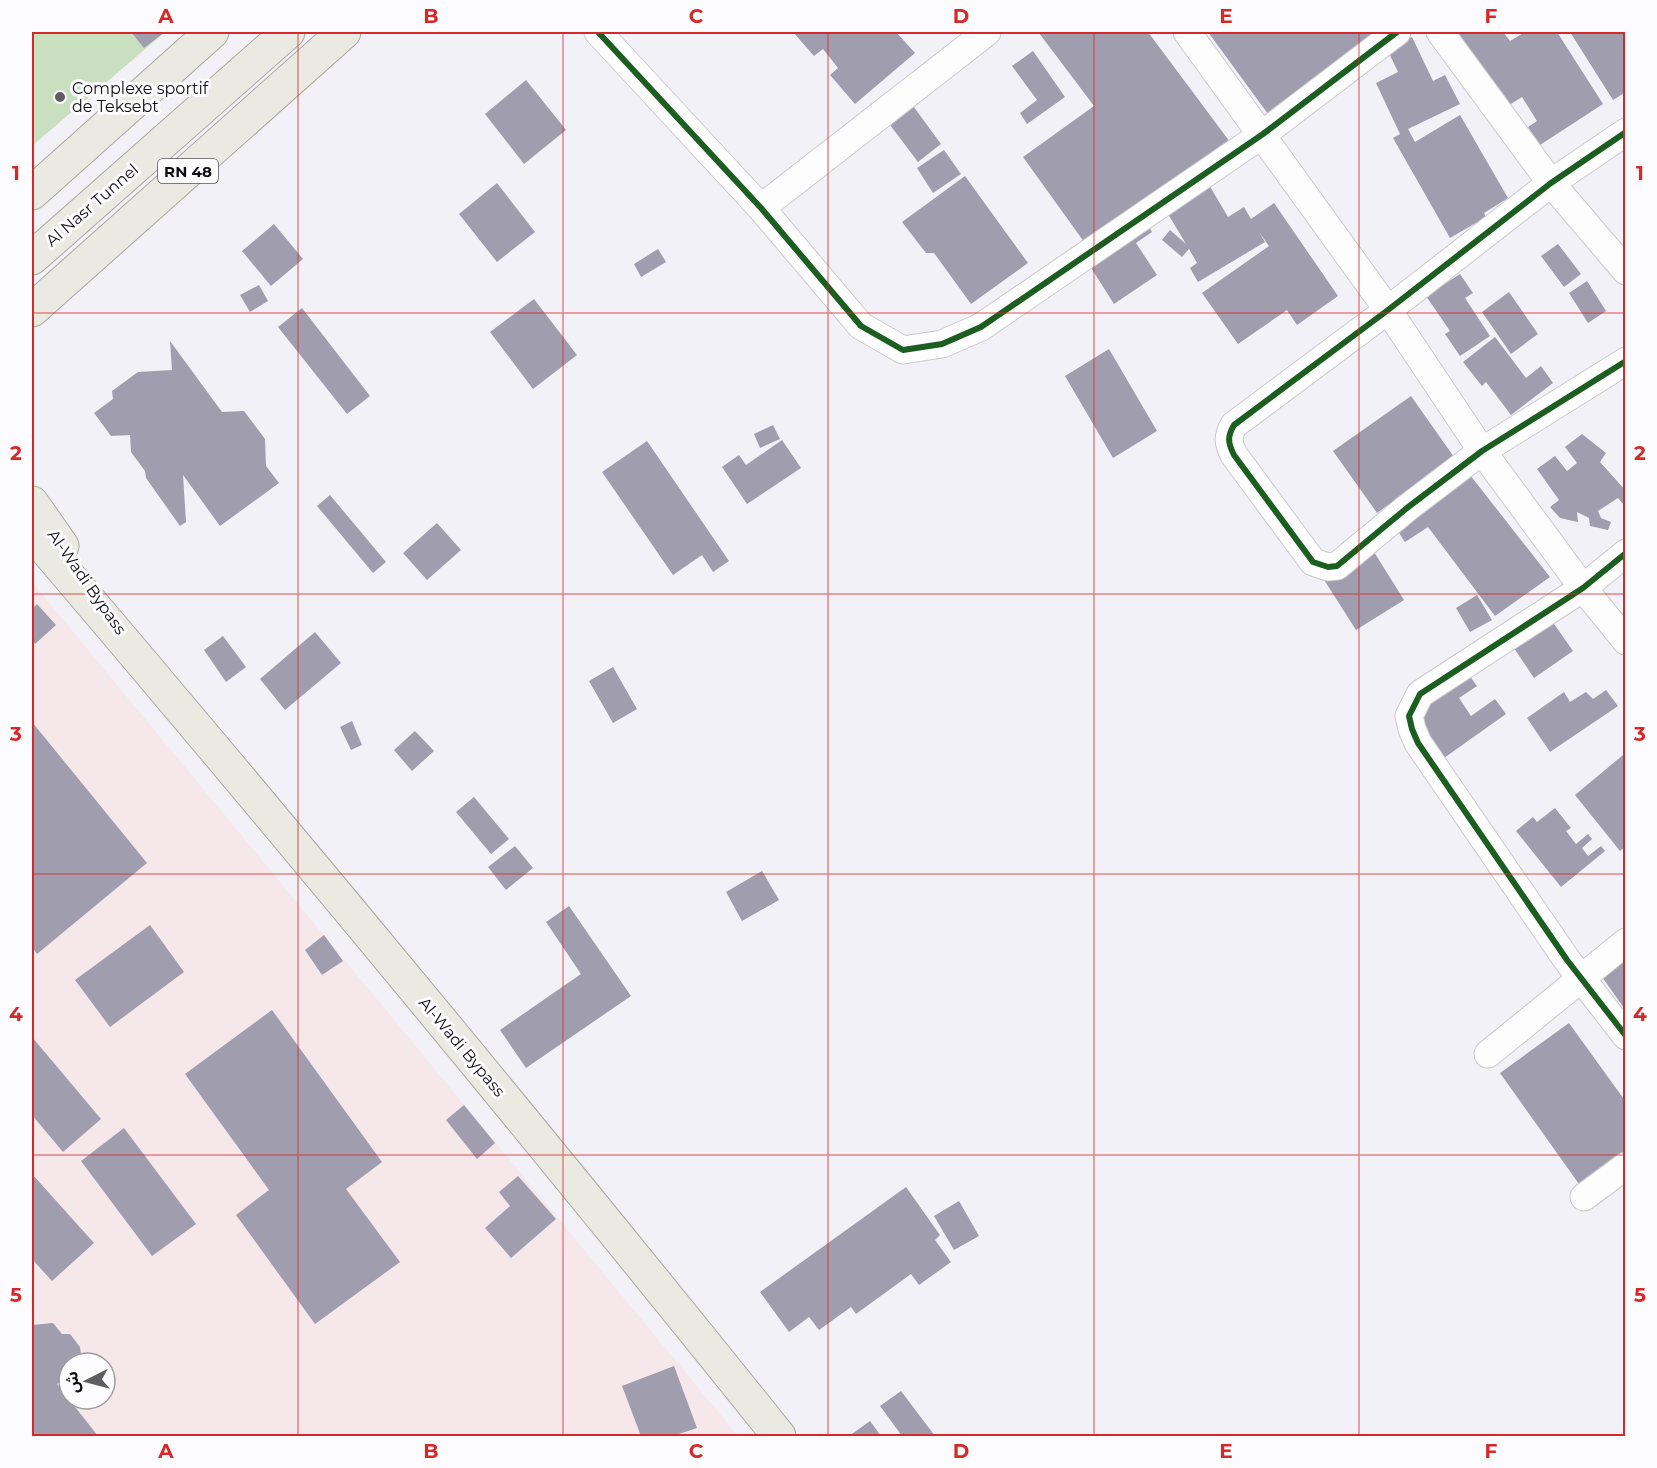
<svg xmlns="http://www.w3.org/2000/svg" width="1657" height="1468" viewBox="0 0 1657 1468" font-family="Montserrat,'Noto Sans Arabic',sans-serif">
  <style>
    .industrial { fill: #f5e7ea; fill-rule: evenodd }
    .green { fill: #cadfc0 }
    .building { fill: #9f9dae }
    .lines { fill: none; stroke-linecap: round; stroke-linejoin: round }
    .street-casing { stroke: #cacace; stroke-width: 29 }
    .primary-casing { stroke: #a9a99e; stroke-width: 35 }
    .street { stroke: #fdfdfe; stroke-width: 27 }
    .primary { stroke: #eaeae3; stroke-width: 33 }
    .cycleway-casing { stroke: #fcfcfe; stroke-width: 10 }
    .cycleway { stroke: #1b5e20; stroke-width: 6 }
    .grid { fill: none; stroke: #d62828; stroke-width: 1.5; stroke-opacity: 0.55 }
    .poi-dot { fill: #5d5d62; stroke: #fcfcfe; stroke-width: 2 }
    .labels { text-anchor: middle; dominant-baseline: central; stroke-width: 6; stroke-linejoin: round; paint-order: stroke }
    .shield { fill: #fcfcfe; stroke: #555559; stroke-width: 1.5 }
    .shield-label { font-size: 15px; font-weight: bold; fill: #0e0e12 }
    .poi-label { font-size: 16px; fill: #0e0e12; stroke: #fcfcfe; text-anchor: start }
    .street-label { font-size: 16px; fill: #0e0e12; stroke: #fcfcfe }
    .neatline { fill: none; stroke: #d62828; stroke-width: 2 }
    .grid-label { font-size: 20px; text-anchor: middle; font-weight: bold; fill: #d62828 }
  </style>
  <rect width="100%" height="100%" fill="#f1f1f7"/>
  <path class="industrial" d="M32,582L738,1436H32ZM69,1363H105V1399H69Z"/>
  <path class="green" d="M32,32H165L32,146Z"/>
  <path class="building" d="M131,32H165L144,48Z
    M793,32H896L915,53L855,104L830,75L838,68L823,49L814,56Z
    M1041,32H1148L1230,142L1087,246L1023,157L1094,106L1039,33Z
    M1208,32H1382L1268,114Z
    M1453,32H1503L1510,41L1525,32H1557L1603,104L1540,145L1528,127L1537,121L1522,97L1503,109Z
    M1570,32H1626V92L1613,100Z
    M1412,37L1433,81L1445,75L1460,104L1408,129L1415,142L1460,115L1508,198L1484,213L1486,217L1450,238L1393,138L1400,134L1376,83L1398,72L1387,49Z
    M1033,51L1065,97L1027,124L1020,113L1037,100L1012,66Z
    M526,80L566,130L524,164L485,114Z
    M908,99L941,144L918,162L884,117Z
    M944,150L961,174L933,193L917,168Z
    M1202,173L1228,217L1244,207L1251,219L1274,203L1338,296L1297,325L1287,310L1238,344L1202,293L1269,246L1259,232L1265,242L1198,282L1190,268L1197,263L1189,249L1182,257L1162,240L1170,230L1186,244L1159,199Z
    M965,176L1028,263L971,304L934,253H926L902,222Z
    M497,183L535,232L497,262L459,214Z
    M1143,217L1152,232L1136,243L1157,275L1114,304L1081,252Z
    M274,224L303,259L271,286L242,251Z
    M1558,244L1581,274L1564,287L1541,256Z
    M658,249L666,262L641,277L634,264Z
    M1460,274L1473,293L1465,298L1490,336L1460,356L1445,334L1450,331L1426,296Z
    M1587,281L1606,311L1588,323L1569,293Z
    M259,285L268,301L250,312L240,295Z
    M1509,292L1538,334L1511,354L1482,312Z
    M534,299L577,355L533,389L490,332Z
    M302,308L370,396L347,414L278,327Z
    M1495,337L1526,378L1541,366L1553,383L1511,415L1486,382L1482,386L1463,362Z
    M170,341L222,412L244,411L265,439L266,466L279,483L220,526L183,475L186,522L180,526L146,478L145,471L131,452L130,435L111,436L94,413L113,399L112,391L138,372L172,370Z
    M1109,349L1157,431L1113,458L1065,376Z
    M1411,396L1454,457L1377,513L1333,451Z
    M773,425L780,439L760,448L754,434Z
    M1582,434L1606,453L1600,462L1626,491L1624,505L1618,498L1598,511L1601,518L1611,522L1608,530L1590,526L1589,518L1577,512L1578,522L1560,518L1550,507L1559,500L1537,469L1555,456L1567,471L1577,463L1565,447Z
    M782,440L801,468L747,504L722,467L739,455L746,465Z
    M647,441L729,561L713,572L702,555L673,575L602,472Z
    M1470,475L1550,577L1495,616L1428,527L1405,542L1392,522Z
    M330,495L386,562L373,573L317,506Z
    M437,523L461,550L427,580L403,553Z
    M1369,544L1404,600L1356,630L1321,575Z
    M1477,595L1492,620L1470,632L1456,608Z
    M37,604L56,625L35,644L32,640V609Z
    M1552,621L1573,651L1534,678L1514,648Z
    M315,632L341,663L285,710L260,679Z
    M223,636L246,667L226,682L204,650Z
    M613,667L637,709L613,723L589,681Z
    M1469,675L1477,686L1459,698L1471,716L1495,699L1506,714L1444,758L1414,715Z
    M1606,690L1618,706L1550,752L1527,718L1564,692L1570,702L1586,692L1593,699Z
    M352,721L362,745L351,750L340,727Z
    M32,722L147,863L37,954L32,947Z
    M415,731L434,751L412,771L394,750Z
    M1623,755L1626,759V846L1620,851L1575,795Z
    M474,797L509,839L491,854L456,812Z
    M1555,808L1571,828L1566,831L1576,844L1588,834L1592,839L1582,848L1588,856L1601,846L1605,851L1561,887L1516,831L1533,817L1537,822Z
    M515,846L533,868L506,890L488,867Z
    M762,871L779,900L742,921L726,892Z
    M569,906L631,996L526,1068L500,1030L581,974L546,922Z
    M150,925L184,972L110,1027L75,980Z
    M324,935L343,961L322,975L305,950Z
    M1626,956V1011L1600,974Z
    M272,1010L382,1162L346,1189L400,1262L315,1324L236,1215L269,1190L185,1074Z
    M1569,1023L1626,1102V1150L1579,1184L1500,1073Z
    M32,1037L101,1119L63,1152L32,1115Z
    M464,1105L495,1143L477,1159L446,1120Z
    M124,1128L196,1224L152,1256L81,1161Z
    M32,1174L94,1243L52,1281L32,1259Z
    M518,1176L556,1219L511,1258L485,1228L510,1206L499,1192Z
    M906,1187L940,1235L935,1240L951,1262L919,1285L911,1274L856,1314L851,1307L819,1330L809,1317L789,1332L760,1292Z
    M959,1201L979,1236L954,1250L934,1216Z
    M53,1323L62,1334H70L80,1347L82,1363H69V1374L57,1384L98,1436H32V1325Z
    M674,1366L697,1428L673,1436H641L622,1386Z
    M901,1391L935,1436H902L880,1406Z
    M870,1421L881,1436H849Z"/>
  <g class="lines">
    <defs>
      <path id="street" d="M598,32L761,208L861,326L903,350L942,344L981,327L1263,134L1397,32
        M1187,32L1388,310L1482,451L1583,588L1626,641
        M1440,32L1551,183L1626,271
        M1626,132L1551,183L1388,310L1234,425C1227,437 1228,443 1234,455L1313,562L1328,567L1337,566L1407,508L1482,451L1626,361
        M761,208L987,32
        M1626,553L1583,588L1420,694L1409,716L1412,729L1418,743L1567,960L1626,1036
        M1488,1054L1626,942
        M1584,1197L1626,1166"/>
      <path id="primary" d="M32,193L212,32
        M32,258L288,32
        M32,310L344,32
        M32,503L62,546
        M32,533C285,830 535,1132 779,1436"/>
    </defs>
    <use href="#street" class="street-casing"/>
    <use href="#primary" class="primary-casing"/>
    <use href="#street" class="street"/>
    <use href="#primary" class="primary"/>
    <defs>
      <path id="cycleway" d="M598,32L761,208L861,326L903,350L942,344L981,327L1263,134L1397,32
        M1626,132L1551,183L1388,310L1234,425C1227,437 1228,443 1234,455L1313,562L1328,567L1337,566L1407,508L1482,451L1626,361
        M1626,553L1583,588L1420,694L1409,716L1412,729L1418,743L1567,960L1626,1036"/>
    </defs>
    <use href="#cycleway" class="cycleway-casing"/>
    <use href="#cycleway" class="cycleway"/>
  </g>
  <path class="grid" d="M298,32V1436M563,32V1436M828,32V1436M1094,32V1436M1359,32V1436M32,313H1626M32,594H1626M32,874H1626M32,1155H1626"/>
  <circle class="poi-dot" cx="60" cy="97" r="6"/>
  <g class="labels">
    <rect class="shield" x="158" y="159" width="60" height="24" rx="4.5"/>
    <g class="shield-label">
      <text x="188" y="171">RN 48</text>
    </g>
    <g class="poi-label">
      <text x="72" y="88">Complexe sportif<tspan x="72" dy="18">de Teksebt</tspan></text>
    </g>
    <g class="street-label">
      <text transform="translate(92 205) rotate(-41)">Al Nasr Tunnel</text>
      <text transform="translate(87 582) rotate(55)">Al-Wadi Bypass</text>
      <text transform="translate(462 1047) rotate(50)">Al-Wadi Bypass</text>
    </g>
  </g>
  <rect width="1657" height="1468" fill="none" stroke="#fcfcfe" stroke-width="66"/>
  <g transform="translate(87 1381) rotate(264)"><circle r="28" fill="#fcfcfe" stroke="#9d9da0" stroke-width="1.5"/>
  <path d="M0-4.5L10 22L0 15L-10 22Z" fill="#5d5d62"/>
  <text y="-9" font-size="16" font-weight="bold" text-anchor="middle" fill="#0e0e12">ش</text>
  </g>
  <rect x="33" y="33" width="1591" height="1402" class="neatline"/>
  <g class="grid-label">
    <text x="166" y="23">A</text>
    <text x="431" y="23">B</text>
    <text x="696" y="23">C</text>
    <text x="961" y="23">D</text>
    <text x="1226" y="23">E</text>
    <text x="1491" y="23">F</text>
    <text x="16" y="180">1</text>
    <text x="1640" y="180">1</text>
    <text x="16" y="460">2</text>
    <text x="1640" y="460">2</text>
    <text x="16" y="741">3</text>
    <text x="1640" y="741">3</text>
    <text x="16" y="1021">4</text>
    <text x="1640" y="1021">4</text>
    <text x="16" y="1302">5</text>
    <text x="1640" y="1302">5</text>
    <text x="166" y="1458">A</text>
    <text x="431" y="1458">B</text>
    <text x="696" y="1458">C</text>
    <text x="961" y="1458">D</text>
    <text x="1226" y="1458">E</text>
    <text x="1491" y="1458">F</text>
  </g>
</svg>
